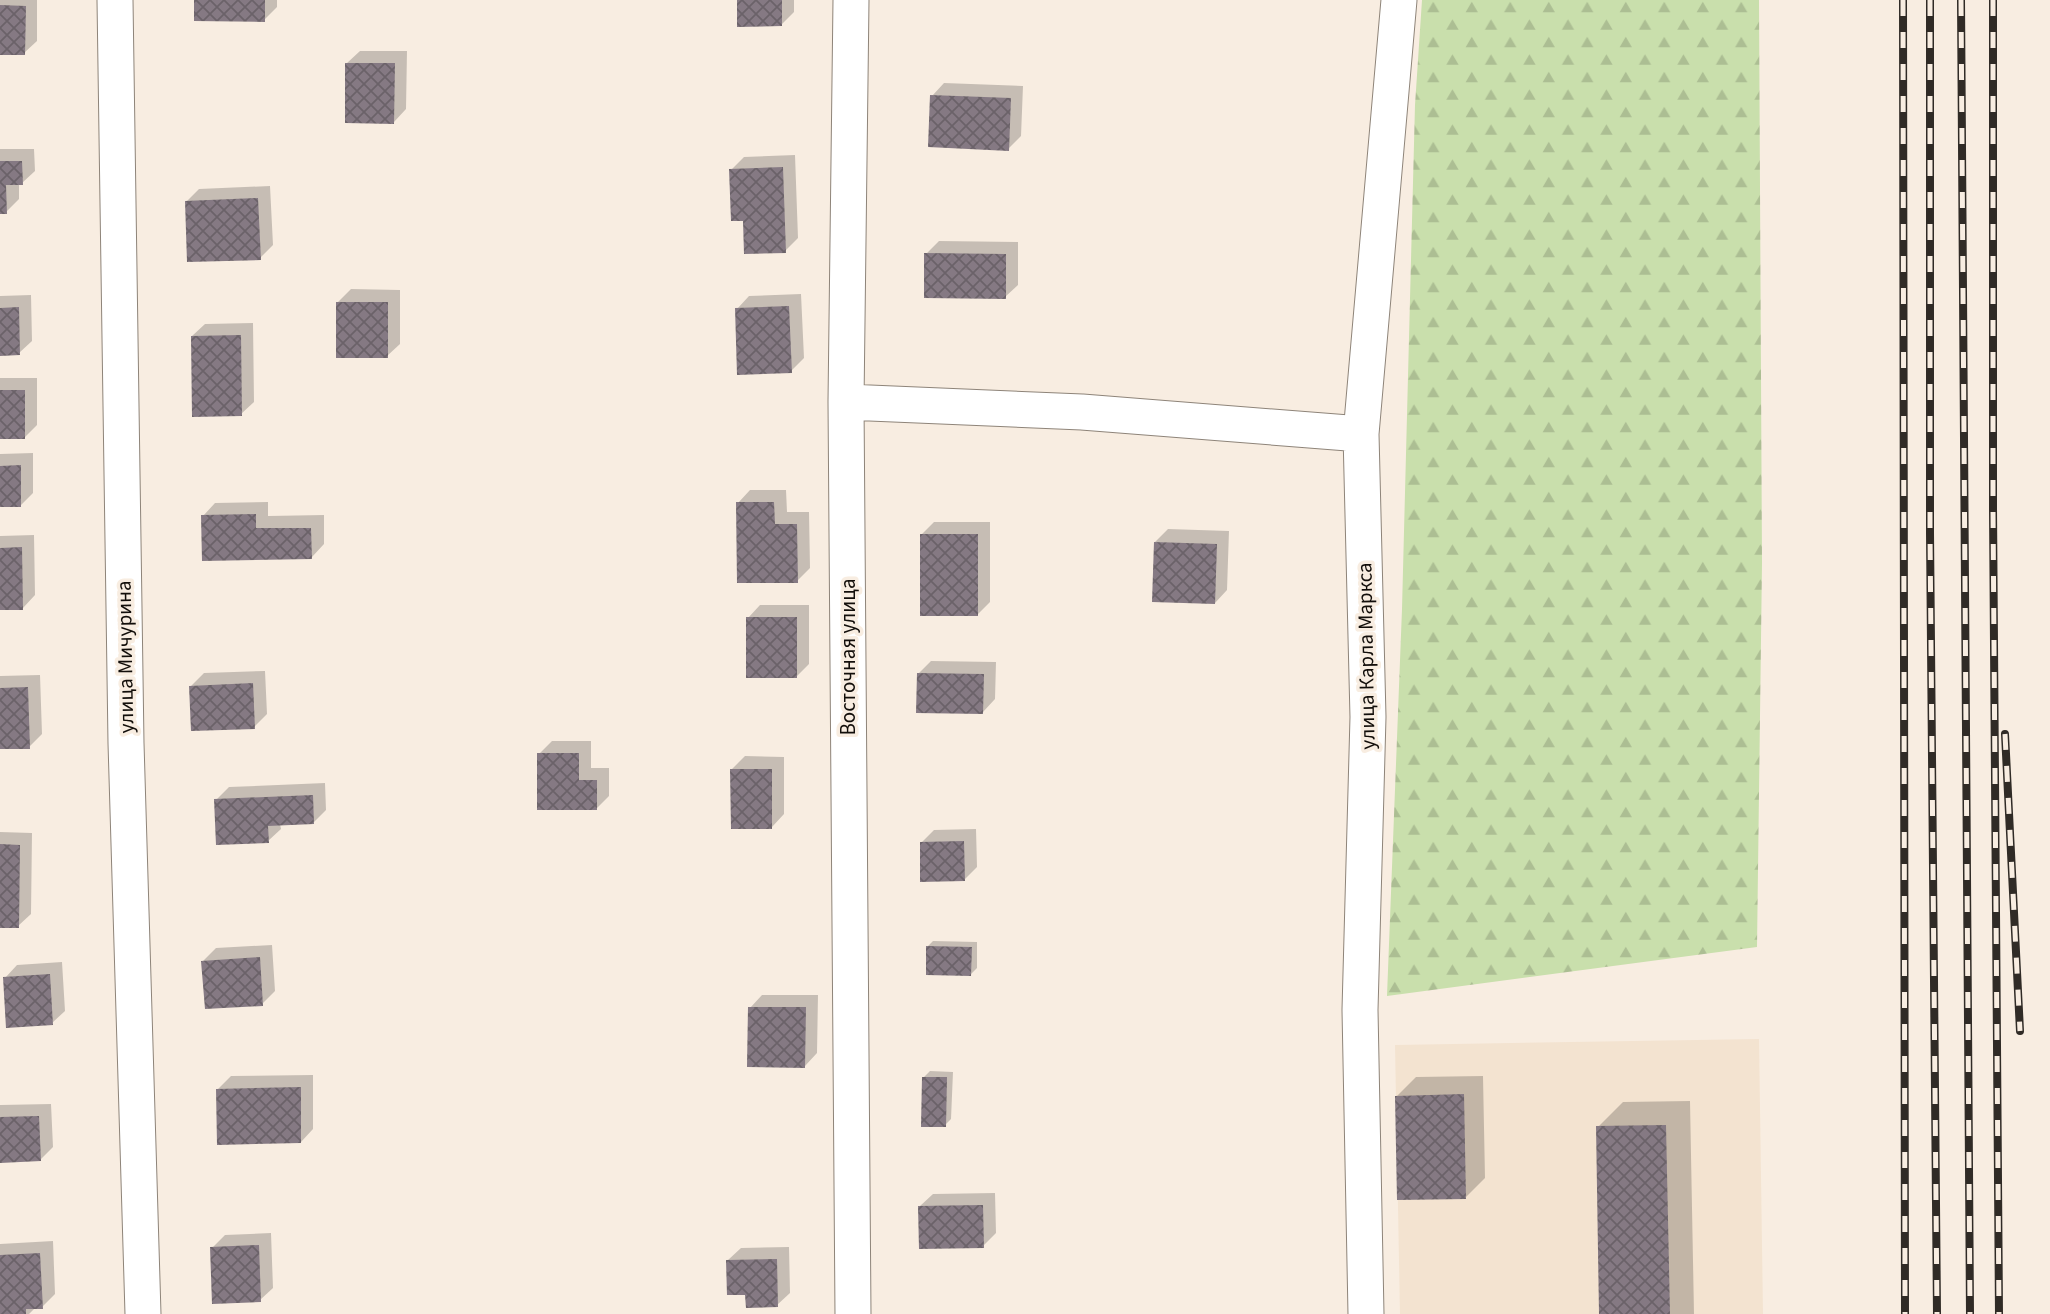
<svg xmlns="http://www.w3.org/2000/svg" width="2050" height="1314" viewBox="0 0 2050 1314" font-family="'Source Sans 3',sans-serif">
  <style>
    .built { fill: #f3e3d0 }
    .forest { fill: url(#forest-firs) }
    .shadow { fill: #0003 }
    .building { fill: url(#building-cross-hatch) }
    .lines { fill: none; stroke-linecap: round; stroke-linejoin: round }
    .minor-casing { stroke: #8e8479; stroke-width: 37 }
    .minor { stroke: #fff; stroke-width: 35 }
    .rail-casing { stroke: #302b26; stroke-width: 8 }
    .rail { stroke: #f8ede1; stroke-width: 5; stroke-dasharray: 16; stroke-linecap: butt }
    .labels { text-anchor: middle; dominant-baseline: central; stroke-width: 7; stroke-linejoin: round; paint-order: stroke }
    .street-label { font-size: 21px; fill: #120e0a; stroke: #f8ede1 }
  </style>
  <defs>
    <pattern id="forest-firs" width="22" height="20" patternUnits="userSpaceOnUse" patternTransform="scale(1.75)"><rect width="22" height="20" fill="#c9dfac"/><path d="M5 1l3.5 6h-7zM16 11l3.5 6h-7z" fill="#acbe93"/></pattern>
    <pattern id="building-cross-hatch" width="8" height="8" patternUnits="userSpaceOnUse" patternTransform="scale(1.75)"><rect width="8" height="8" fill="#857983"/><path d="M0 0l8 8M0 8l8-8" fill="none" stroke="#6b6269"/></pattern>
  </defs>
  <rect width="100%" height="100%" fill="#f8ede1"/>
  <path class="built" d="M1759,1039L1763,1314H1400L1395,1045Z"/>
  <path class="forest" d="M1422,0H1759L1762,563L1757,947L1387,996L1402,609L1415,105Z"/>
  <path class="shadow" d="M0,0H37V41L24,53H0Z
    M196,0H277V7L264,20Z
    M738,0H794V12L781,25Z
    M360,51H407L406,109L394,122L347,63Z
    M944,83L1023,86L1021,136L1008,149L932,96Z
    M0,149H34L35,171L22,183H19V199L6,212H0Z
    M795,155L798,238L785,251L745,219L731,170L744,157Z
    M270,186L273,245L260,258L187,201L199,189Z
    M939,241L1018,242V285L1005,297L926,254Z
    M351,289L400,290V344L387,356L338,302Z
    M801,294L804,358L791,371L737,309L749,296Z
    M31,295L32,341L19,353L0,354V296Z
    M253,323L254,402L241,414L192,336L205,324Z
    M0,378H37V425L24,438L0,437Z
    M33,453V493L21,505L0,506V454Z
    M750,490H786L787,512H809L810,568L797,581L738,503Z
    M268,502V516L324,515V544L312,557L203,516L215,503Z
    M934,522H990V602L977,615L921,535Z
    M1168,529L1229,531L1227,590L1215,603L1155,542Z
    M34,535L35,595L23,608L0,609V536Z
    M760,605H809V664L796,677L748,618Z
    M931,661L996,662L995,699L983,712L919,673Z
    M265,671L267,714L254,727L191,686L204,673Z
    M40,675L42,734L29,747L0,748V676Z
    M552,741H591V768H609V796L596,809L539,754Z
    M745,756L784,757V814L772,827L732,769Z
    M325,783L326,810L313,823L280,824L281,829L268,841L216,800L229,787Z
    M976,829L977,867L964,880L921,843L934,830Z
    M0,832L32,833L31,914L18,926H0Z
    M933,941L977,942V968L971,974L927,947Z
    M272,945L275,991L262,1004L203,961L216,948Z
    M62,962L65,1011L52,1023L5,978L17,965Z
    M762,995H818L817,1053L805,1066L750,1008Z
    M930,1071L953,1072L951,1119L945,1125L924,1077Z
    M313,1075V1129L301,1142L218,1089L231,1076Z
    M1483,1076L1485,1178L1466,1197L1397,1096L1416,1077Z
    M1690,1101L1694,1314H1601L1598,1127L1623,1102Z
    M51,1104L53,1147L40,1160L0,1161V1105Z
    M995,1193L996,1233L983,1246L920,1206L933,1194Z
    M271,1233L273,1288L260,1300L212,1248L225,1235Z
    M53,1241L55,1294L42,1307H36L29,1314H0V1244Z
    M789,1247L790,1293L777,1305L747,1293L728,1260L741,1248Z"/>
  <path class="building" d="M194,0H265V22L194,21Z
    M737,0H782V26L737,27Z
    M0,5L26,6L25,55H0Z
    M345,63H395L394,124L345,123Z
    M930,95L1011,98L1009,151L928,147Z
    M0,161H22L23,185H6L7,214H0Z
    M783,167L786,253L744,254L743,221H731L729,169Z
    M258,198L261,260L187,262L185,201Z
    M924,253L1006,254V299L924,298Z
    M336,302H388V358H336Z
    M789,306L792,373L737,375L735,308Z
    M19,307L20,355L0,356V308Z
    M241,335L242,416L192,417L191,336Z
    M0,390H25V439H0Z
    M21,465V507H0V466Z
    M736,502H774L775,524H797L798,583H737Z
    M256,514V528H311L312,559L202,561L201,515Z
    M920,534H978V616H920Z
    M1154,542L1217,544L1215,604L1152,602Z
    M22,547L23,610H0V548Z
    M746,617H797V678H746Z
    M917,673L984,674L983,714L916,713Z
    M253,683L255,729L191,731L189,686Z
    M28,687L30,749H0V688Z
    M537,753H579V780H597V810H537Z
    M730,769H772V829H731Z
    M313,795L314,824L268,826L269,843L216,845L214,799Z
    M964,841L965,881L920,882V842Z
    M0,844L20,845L19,928H0Z
    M926,946L972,947L971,976L926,975Z
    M260,957L263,1006L205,1009L201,961Z
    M50,974L53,1025L6,1028L3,977Z
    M748,1007H806L805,1068L747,1067Z
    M922,1077H947L946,1127H921Z
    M301,1087V1143L217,1145L216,1089Z
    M1464,1094L1466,1199L1397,1200L1395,1096Z
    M39,1116L41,1161L0,1163V1117Z
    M1666,1125L1670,1314H1599L1596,1126Z
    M983,1205L984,1248L919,1249L918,1206Z
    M259,1245L261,1302L212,1304L210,1247Z
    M40,1253L43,1309H26V1314H0V1255Z
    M777,1259L778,1307L746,1308L745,1295H727L726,1260Z"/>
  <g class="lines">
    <defs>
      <path id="minor" d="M115,0L126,743L143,1314
        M851,0L846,402L853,1314
        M846,402L1082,412L1361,434
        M1366,1314L1360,1010L1368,717L1361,434L1399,0"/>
    </defs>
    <use href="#minor" class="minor-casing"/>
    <use href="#minor" class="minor"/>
    <defs>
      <path id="rail" d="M1903,0L1905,1314
        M1930,0V533L1937,1314
        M1961,0L1970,1314
        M1993,0V509L1999,1314
        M2005,734L2020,1031"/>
    </defs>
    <use href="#rail" class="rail-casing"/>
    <use href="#rail" class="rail"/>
  </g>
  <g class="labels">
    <g class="street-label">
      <text transform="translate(1366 656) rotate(-91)">улица Карла Маркса</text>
      <text transform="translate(125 657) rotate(-91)">улица Мичурина</text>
      <text transform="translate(848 657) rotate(-90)">Восточная улица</text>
    </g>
  </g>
</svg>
